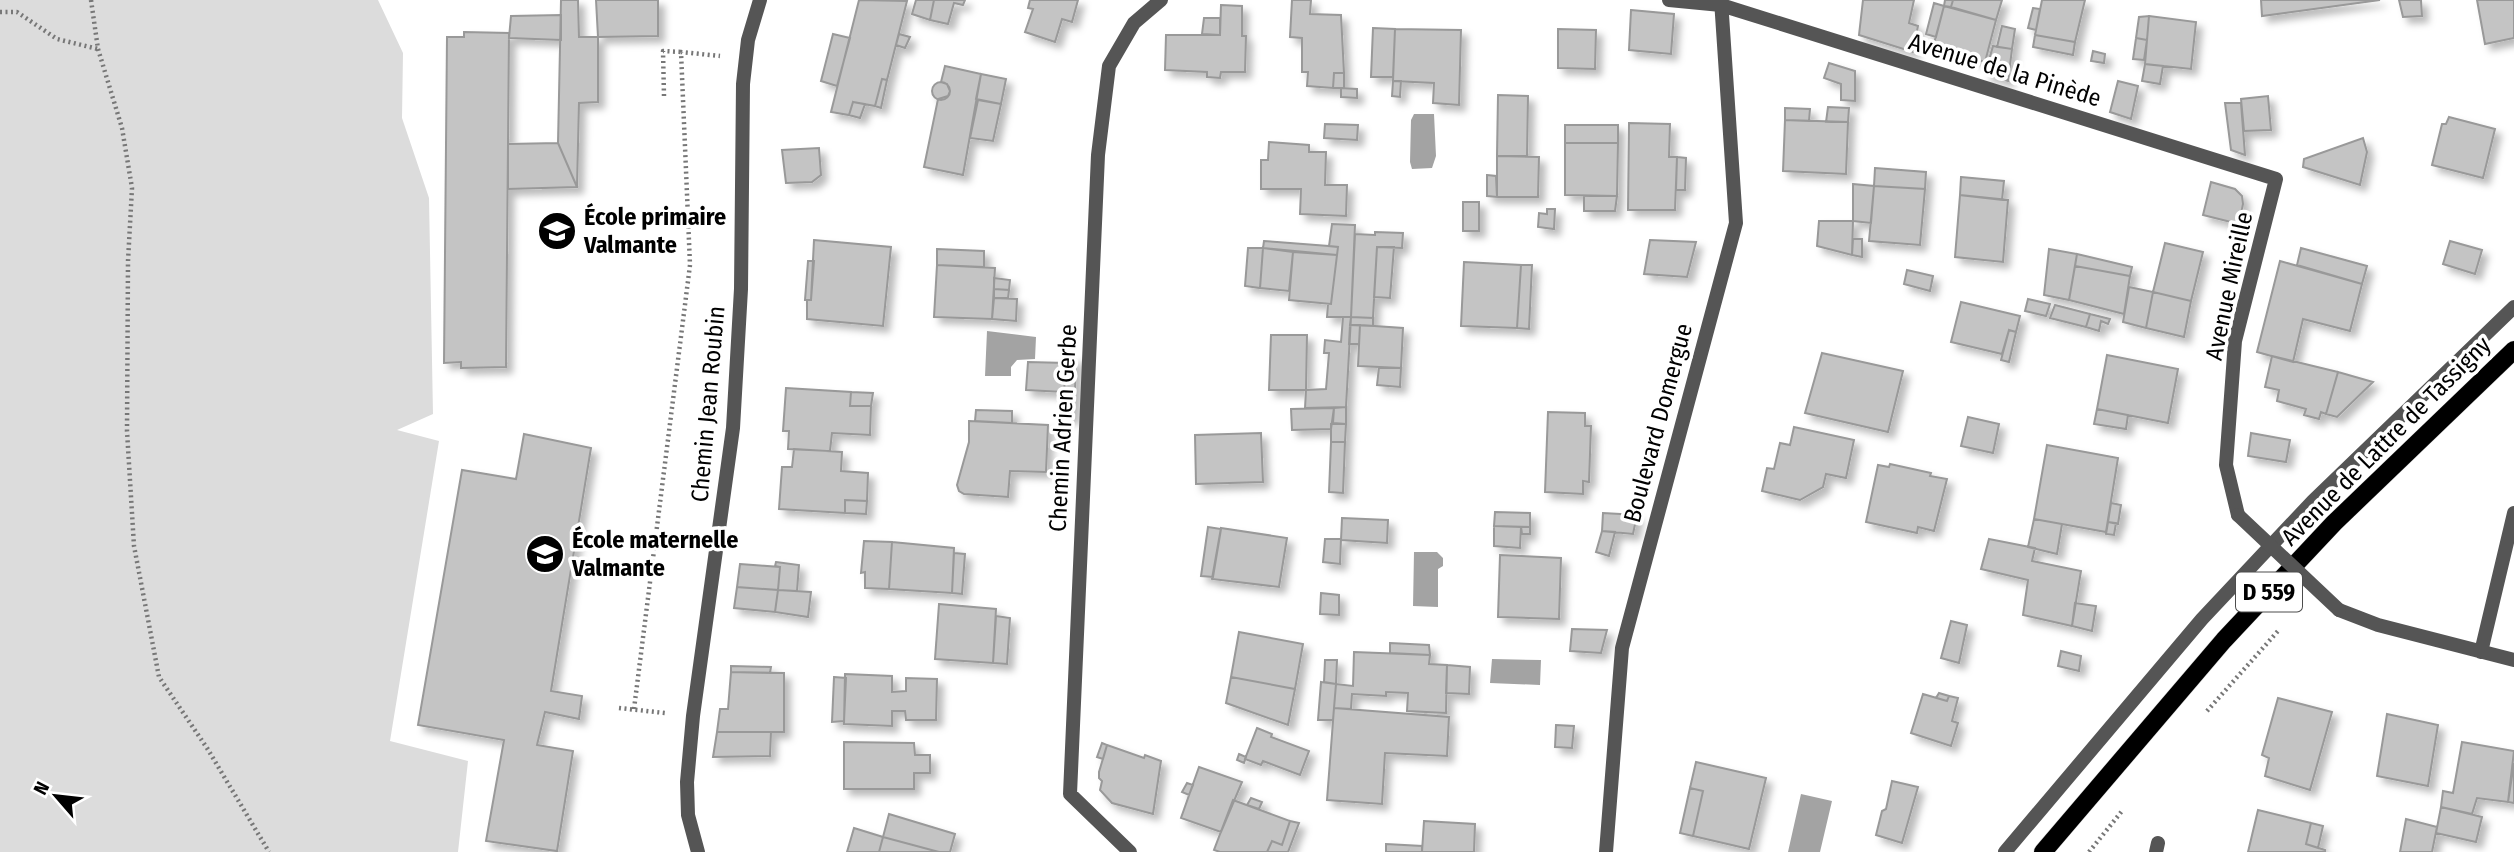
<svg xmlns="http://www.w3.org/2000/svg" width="2514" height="852" viewBox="0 0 2514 852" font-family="'Fira Sans Condensed',sans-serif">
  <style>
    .green { fill: #dcdcdc }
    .water { fill: #a3a3a3 }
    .building { fill: #c4c4c4; stroke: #999; stroke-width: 2; filter: url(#shadow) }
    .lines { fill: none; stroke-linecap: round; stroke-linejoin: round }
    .primary-casing { stroke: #dbdbdb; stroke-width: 19 }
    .path { stroke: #777; stroke-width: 4.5; stroke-dasharray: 2 3.5; stroke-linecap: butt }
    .lane { stroke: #555; stroke-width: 14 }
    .street { stroke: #555; stroke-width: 14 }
    .primary { stroke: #000; stroke-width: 18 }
    .street-bridge { stroke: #555; stroke-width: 14 }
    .labels { text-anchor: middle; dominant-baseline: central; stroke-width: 7; stroke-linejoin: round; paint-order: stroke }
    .shield { fill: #fff; stroke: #4c4c4c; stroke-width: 2 }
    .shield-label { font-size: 23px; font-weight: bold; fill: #000 }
    .street-label { font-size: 24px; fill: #000; stroke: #fff }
    .poi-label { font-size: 24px; font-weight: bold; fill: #000; stroke: #fff; text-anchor: start }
  </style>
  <defs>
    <filter id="shadow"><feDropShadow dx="6" dy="6" stdDeviation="3.5" flood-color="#0004"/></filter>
  </defs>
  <rect width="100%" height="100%" fill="#fff"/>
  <path class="green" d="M0,0H378L403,53L402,118L429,198L433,414L397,430L439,441L390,741L468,761L458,852H0Z"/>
  <path class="water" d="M1414,114H1434L1436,156L1432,168L1412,169L1410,162L1411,120Z
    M987,331L1036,337L1035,359L1017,360L1011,367V376H985Z
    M1414,552H1437L1443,558V566L1438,569V607L1413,606Z
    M1492,659L1541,660L1540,685L1490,683Z
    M1801,794L1832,801L1820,852H1788Z"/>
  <path class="building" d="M561,0H578L579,37H598V102L579,103L577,187L558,143Z
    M596,0H658V36L598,37Z
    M859,0L907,1L887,80L882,79L875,106L853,102L849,115L831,112Z
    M916,0H934L930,20L912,14Z
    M934,0H965L963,5L954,3L948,24L930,20Z
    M1030,0H1078L1072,22L1062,19L1055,42L1025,32L1033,9L1028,8Z
    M1292,0H1311L1310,14L1341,15L1344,73H1334L1333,88L1307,86L1308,72H1302V38L1290,37Z
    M1863,0H1914L1909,23L1918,26L1913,52L1859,35Z
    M1945,0H1953L1951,7L1944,6Z
    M1953,0H1952H2002L1996,20L1951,7Z
    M2042,0H2085L2075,42L2035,35Z
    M2261,0H2380L2262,16Z
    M2399,0H2421L2422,16L2403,17Z
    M2477,0H2514V38L2485,44Z
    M1934,3L1944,6L1936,37L1926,34Z
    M1221,5L1242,6V36H1246L1245,72H1221L1220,78L1207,77V72L1165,70L1166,35H1220Z
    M1944,6L1996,20L1985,62L1933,47Z
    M2033,8L2040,9L2036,30L2028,28Z
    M1631,10L1674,14L1671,54L1629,50Z
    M561,15V40L509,38L511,16Z
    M2149,16L2147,40L2136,38L2139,17Z
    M2149,16L2196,22L2191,69L2145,64Z
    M1204,18H1220V35L1202,34Z
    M2002,26L2015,29L2012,49L1997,47Z
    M1373,28L1395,29L1393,77H1371Z
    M1395,29L1461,30L1459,105L1433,103L1434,83L1393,81Z
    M1558,29L1596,30L1595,69L1558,68Z
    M464,32L509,33L506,367L461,368V362L444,363L447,37H464Z
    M833,34L850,38L837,86L821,81Z
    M899,34L910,37L905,48L896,45Z
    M2035,35L2075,42L2073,55L2033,47Z
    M2136,38L2147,40L2144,60L2133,59Z
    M1993,46L2012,49L2008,81L1985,74Z
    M2093,51L2105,54L2104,63L2091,61Z
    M1829,63L1855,71V101L1841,100V84L1824,78Z
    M2145,64L2163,66L2160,84L2142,81Z
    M945,66L981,74L963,175L924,167L938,99L948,96L950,91L947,84L941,82Z
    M1334,73H1344V88H1333Z
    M981,74L1006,79L1001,104L976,99Z
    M882,79L887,80L881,108L875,106Z
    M1393,81H1401L1400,97L1392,96Z
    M2118,81L2138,86L2131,119L2110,112Z
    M932 91a9 9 0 1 1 18 0a9 9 0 1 1-18 0Z
    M1341,88L1357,89V98L1341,97Z
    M1498,95L1528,96L1527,156H1497Z
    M2268,96L2271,130L2244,131L2241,99Z
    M978,100L1001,104L993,141L970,138Z
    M853,102L865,104L860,118L849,115Z
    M2225,103H2241L2245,155L2231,150Z
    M1828,107L1849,108L1848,122H1826Z
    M1785,108L1810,109L1809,121L1785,120Z
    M2449,117L2495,129L2483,178L2432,165L2442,124H2446Z
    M1785,120L1848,122L1846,174L1783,171Z
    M1629,123L1670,124L1669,157H1677L1675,210H1628Z
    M1325,124L1358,125L1357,140L1324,138Z
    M1565,125H1618V143H1565Z
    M2363,138L2367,152L2360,185L2303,167L2304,159Z
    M1269,142L1309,145V152H1326L1325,185H1347L1346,216L1300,214L1301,189H1261V160H1268Z
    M558,143L577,187L508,189V144Z
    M1565,143H1618L1617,196L1565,195Z
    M819,148L821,175L812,182L786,183L782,150Z
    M1497,156L1539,157L1538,197H1497Z
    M1677,157L1686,158L1685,190H1676Z
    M1875,168L1926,172L1925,189L1874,186Z
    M1487,175L1496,176L1497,197L1487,196Z
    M1961,177L2004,181L2002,200L1960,195Z
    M2211,182L2235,189L2242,196L2243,204L2239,224L2203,215Z
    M1853,184L1874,186L1871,223L1853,221Z
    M1874,186L1925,189L1920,245L1869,241Z
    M1960,195L2008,200L2003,262L1955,257Z
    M1584,196H1617L1615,211H1584Z
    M1463,202H1479V231H1463Z
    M1547,209H1555L1554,229L1538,227L1539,213L1547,214Z
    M1819,221H1853L1852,255L1817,246Z
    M1332,224L1355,225L1351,317H1327L1328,304H1331L1338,247L1329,246Z
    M1375,232L1403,233L1402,248L1377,247L1373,318L1351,317L1355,234L1375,235Z
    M1853,239H1862V257L1852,255Z
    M814,240L891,247L883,326L807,319V300H811Z
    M1650,240L1696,242L1687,277L1644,274Z
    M1264,241L1329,246L1338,247L1337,255L1263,248Z
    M2450,241L2482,250L2475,274L2443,264Z
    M2165,243L2203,252L2191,301L2153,292Z
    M1377,247H1394L1390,298L1374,297Z
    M1248,248H1263L1260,288L1245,286Z
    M1263,248L1293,252L1289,291L1260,288Z
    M2301,248L2367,266L2362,284L2297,265Z
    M937,249L984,251V267L937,265Z
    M2049,249L2077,254L2069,300L2044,295Z
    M1293,252L1337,255L1331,304L1289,300Z
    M2077,254L2132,267L2130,276L2075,266Z
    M808,261H814L811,300H805Z
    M2280,261L2362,284L2350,331L2303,319L2293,362L2257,352Z
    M1464,262L1521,265L1517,328L1461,326Z
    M937,265L995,268L992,319L934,317Z
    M1521,265H1532L1529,329L1517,328Z
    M2075,266L2130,276L2124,314L2069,300Z
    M1907,270L1933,276L1930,291L1904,284Z
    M994,278L1010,280L1009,290L994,289Z
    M2129,287L2153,292L2146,328L2123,322Z
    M994,289L1009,290L1008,298H994Z
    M2153,292L2191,301L2184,337L2146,328Z
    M994,298L1017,299L1016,321L992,319Z
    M2028,299L2050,304L2046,316L2025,311Z
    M1961,302L2020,316L2016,332L2009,330L2002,354L1951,342Z
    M2055,305L2090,314L2086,327L2050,318Z
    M2090,314L2110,319L2108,324L2101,321L2099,331L2086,327Z
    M1343,317H1351L1346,407L1305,408L1306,390L1326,389L1329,353H1324L1325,340L1341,342Z
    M1351,317L1373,318V326L1350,325Z
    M1350,325H1360L1359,344H1349Z
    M1360,325L1403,328L1401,368L1358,366Z
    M2009,330L2016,332L2009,362L2001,360Z
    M1271,335H1307L1306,390H1269Z
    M1822,353L1903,371L1888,432L1805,413Z
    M2107,355L2178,369L2168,423L2097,409Z
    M1076,356L1075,392H1064L1066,363Z
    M2272,356L2338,372L2326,414L2321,412L2319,419L2304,415L2306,409L2277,401L2279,390L2265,387Z
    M1028,362L1066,363L1064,392L1026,390Z
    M1379,367L1401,368L1400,387L1377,385Z
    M2338,372L2373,382L2337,417L2326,414Z
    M786,388L851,392L850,406H871L870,435L832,433L830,451L788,449L789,431H783Z
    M851,392L873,393L871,406H850Z
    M1064,392H1075L1073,418L1063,417Z
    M1346,407V424L1333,423L1334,408Z
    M1334,408L1331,429L1292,430L1291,409Z
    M2097,409L2128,415L2126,429L2094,424Z
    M976,410L1012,411V423L975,421Z
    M1548,412L1585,413V426H1591L1589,482L1583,481V494L1545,492Z
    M1968,417L1999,424L1993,453L1961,446Z
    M969,421L1048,425L1046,472L1010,471L1008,497L964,494L959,491L957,485L969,442Z
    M1331,424H1346L1345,442H1331Z
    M1794,427L1854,440L1846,478L1826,474L1823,487L1800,500L1762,491L1767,468L1774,469L1780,443L1790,445Z
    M1261,433L1263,482L1196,484L1195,435Z
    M2251,433L2290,440L2286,462L2248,456Z
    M524,434L591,448L551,691L582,696L579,719L545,712L537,745L573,751L557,851L486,841L504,740L418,725L462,470L516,479Z
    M1331,442H1345L1343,493L1329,492Z
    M2047,445L2118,458L2106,532L2034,519Z
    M794,449L842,452L841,471L868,473L867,501L845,500V513L779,509L782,467H792Z
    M1890,464L1931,473L1930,476L1947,479L1934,531L1918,527L1917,533L1866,522L1878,465L1889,467Z
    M845,500L867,501L866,514L845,513Z
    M2111,503L2121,505L2118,524L2108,522Z
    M1495,512L1530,513V527L1494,526Z
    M1603,513L1637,515L1633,534L1602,531Z
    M1342,518L1388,520L1387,543L1341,540Z
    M2034,519L2062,524L2057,554L2028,547Z
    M2108,522L2116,523L2114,535L2106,534Z
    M1494,526L1521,527L1520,548L1494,546Z
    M1208,527L1221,529L1213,577L1201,576Z
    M1521,527H1530V534H1522Z
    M1221,528L1287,538L1279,587L1212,579Z
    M1602,531L1615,532L1609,556L1596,552Z
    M1325,539H1341L1340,564L1323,562Z
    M1989,539L2035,548L2032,561L2081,571L2072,626L2023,615L2028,580L1981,569Z
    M864,541L892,542L889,589L865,588V572L861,573Z
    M892,542L954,548L952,593L889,589Z
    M954,553L965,554L962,594L952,593Z
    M1500,555L1561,558L1559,619L1498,617Z
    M776,562L799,565L797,591L778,590L780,567L775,566Z
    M740,564L780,567L778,590L737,587Z
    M737,587L778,590L775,612L734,608Z
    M778,590L811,592L808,617L775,612Z
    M1321,593L1339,595V615L1320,614Z
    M2075,603L2096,606L2092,631L2072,626Z
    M939,604L996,609L993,663L935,659Z
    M996,616L1010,618L1007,664L993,663Z
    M1951,621L1967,625L1959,663L1941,658Z
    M1572,629L1607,630L1601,653L1570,651Z
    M1239,632L1303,644L1295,689L1231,677Z
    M1390,643L1429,645L1430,655L1390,653Z
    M2061,651L2081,656L2079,671L2058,666Z
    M1354,652L1430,655L1429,664L1447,665L1446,713L1407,711L1408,693L1386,692V696L1352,694L1351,709L1334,708L1336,684L1353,686Z
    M1325,660H1337L1336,684L1324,682Z
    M1447,665L1470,667L1469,694L1446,693Z
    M731,666L771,667L770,673L731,672Z
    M731,672L784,673V732H717L720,709H728Z
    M845,674L892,676V692L906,691V678L937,679L936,720H906L905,711H892V726L844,724Z
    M834,677L846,678L844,721L832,722Z
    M1231,677L1295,689L1288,725L1226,703Z
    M1321,682L1336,684L1333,720H1318Z
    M1939,693L1949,696L1947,701L1936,698Z
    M1923,694L1947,701L1949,696L1958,698L1952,721L1958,723L1951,746L1911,733Z
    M2278,698L2332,712L2310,790L2265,776L2269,758L2262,755Z
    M1334,708L1449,717L1447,756L1385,753L1382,804L1327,800Z
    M2387,714L2438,725L2428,786L2377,776Z
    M1556,725L1574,726L1572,748L1555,747Z
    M1257,728L1272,734L1271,737L1309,751L1300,775L1263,761L1261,765L1245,759Z
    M717,732H771L770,756L713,757Z
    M844,742L914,743L915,755H930V773H914V789H844Z
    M2462,742L2514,751L2508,802L2477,798L2472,814L2441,807L2443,791L2453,793Z
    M1102,743L1107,745L1103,759L1097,757Z
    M1107,745L1144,758L1145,755L1161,761L1153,814L1112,803L1100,790L1102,781L1099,778V772Z
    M1239,754L1246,757L1244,763L1237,760Z
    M1696,762L1766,778L1749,849L1693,836L1703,791L1690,788Z
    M2514,763V803L2508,802Z
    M1199,767L1242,782L1221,832L1181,818Z
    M1892,781L1918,787L1902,843L1876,835L1882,811L1886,809Z
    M1187,783L1193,785L1189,795L1182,792Z
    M1690,788L1703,791L1693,836L1680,833Z
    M1251,798L1262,802L1259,809L1247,805Z
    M1233,800L1290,821L1282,845L1272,841L1267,852H1220L1214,850Z
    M2441,807L2482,817L2476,842L2436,833Z
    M2258,810L2311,823L2306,844L2325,850V852H2248Z
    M889,814L955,834L950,852H939L883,837Z
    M2406,819L2437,827L2432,852H2400Z
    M1290,821L1299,823L1288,852H1267L1272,841L1282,845Z
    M1424,821L1475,824L1474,852H1422Z
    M2311,823L2323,826L2318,848L2306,844Z
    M854,828L883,837L879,852H847Z
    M883,837L939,852H879Z
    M1386,844L1422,846V852H1386Z"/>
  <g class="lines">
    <defs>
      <path id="primary" d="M2043,852L2224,640L2334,523L2514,350"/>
    </defs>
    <use href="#primary" class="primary-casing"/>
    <path class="path" d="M91,0L98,49L122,128L132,188L128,261L127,431L134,546L159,677L207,748L269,852
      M0,12H17L57,39L98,49
      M664,96L663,51L681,52
      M619,708L665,713
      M634,709L690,265L681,52L720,56
      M2207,711L2278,631
      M2089,852L2122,811"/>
    <path class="lane" d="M2005,852L2202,619L2313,501L2514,307"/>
    <path class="street" d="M1669,0L1721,5L2276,179L2235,341L2226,465L2238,515
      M2339,610L2378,625L2514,660
      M2481,652L2514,513
      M698,852L688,815L687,782L693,716L733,428L741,289L743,84L748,40L760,0
      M1130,852L1070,794L1098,155L1109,66L1134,23L1161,0
      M1606,852L1622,648L1736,223L1721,0
      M2156,852L2158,843"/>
    <use href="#primary" class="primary"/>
    <path class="street-bridge" d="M2238,515L2339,610"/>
  </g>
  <defs>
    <symbol id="school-disc" viewBox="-11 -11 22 22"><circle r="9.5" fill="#000" stroke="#fff"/><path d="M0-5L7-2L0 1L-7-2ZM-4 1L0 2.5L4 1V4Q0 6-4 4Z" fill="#fff"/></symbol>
  </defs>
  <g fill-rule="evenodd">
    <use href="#school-disc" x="535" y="209" width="44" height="44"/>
    <use href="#school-disc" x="523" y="532" width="44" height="44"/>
  </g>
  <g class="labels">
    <rect class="shield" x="2236" y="572.5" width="66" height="39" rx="5"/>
    <g class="shield-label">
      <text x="2269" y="592">D 559</text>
    </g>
    <g class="street-label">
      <text transform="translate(2005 70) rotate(17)">Avenue de la Pinède</text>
      <text transform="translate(2229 286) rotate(-78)">Avenue Mireille</text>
      <text transform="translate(708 404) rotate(-85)">Chemin Jean Roubin</text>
      <text transform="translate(1658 423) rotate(-75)">Boulevard Domergue</text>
      <text transform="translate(1063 428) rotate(-87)">Chemin Adrien Gerbe</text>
      <text transform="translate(2386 441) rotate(-45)">Avenue de Lattre de Tassigny</text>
    </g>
    <g class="poi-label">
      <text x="584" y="217">École primaire<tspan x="584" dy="28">Valmante</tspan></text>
      <text x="572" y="540">École maternelle<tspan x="572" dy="28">Valmante</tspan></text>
    </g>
  </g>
  <g transform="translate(56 796) rotate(298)" stroke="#ffffff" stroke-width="5" paint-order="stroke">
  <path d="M0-5L12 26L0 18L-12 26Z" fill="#000000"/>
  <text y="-10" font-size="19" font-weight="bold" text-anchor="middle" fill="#000000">N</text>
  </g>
</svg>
